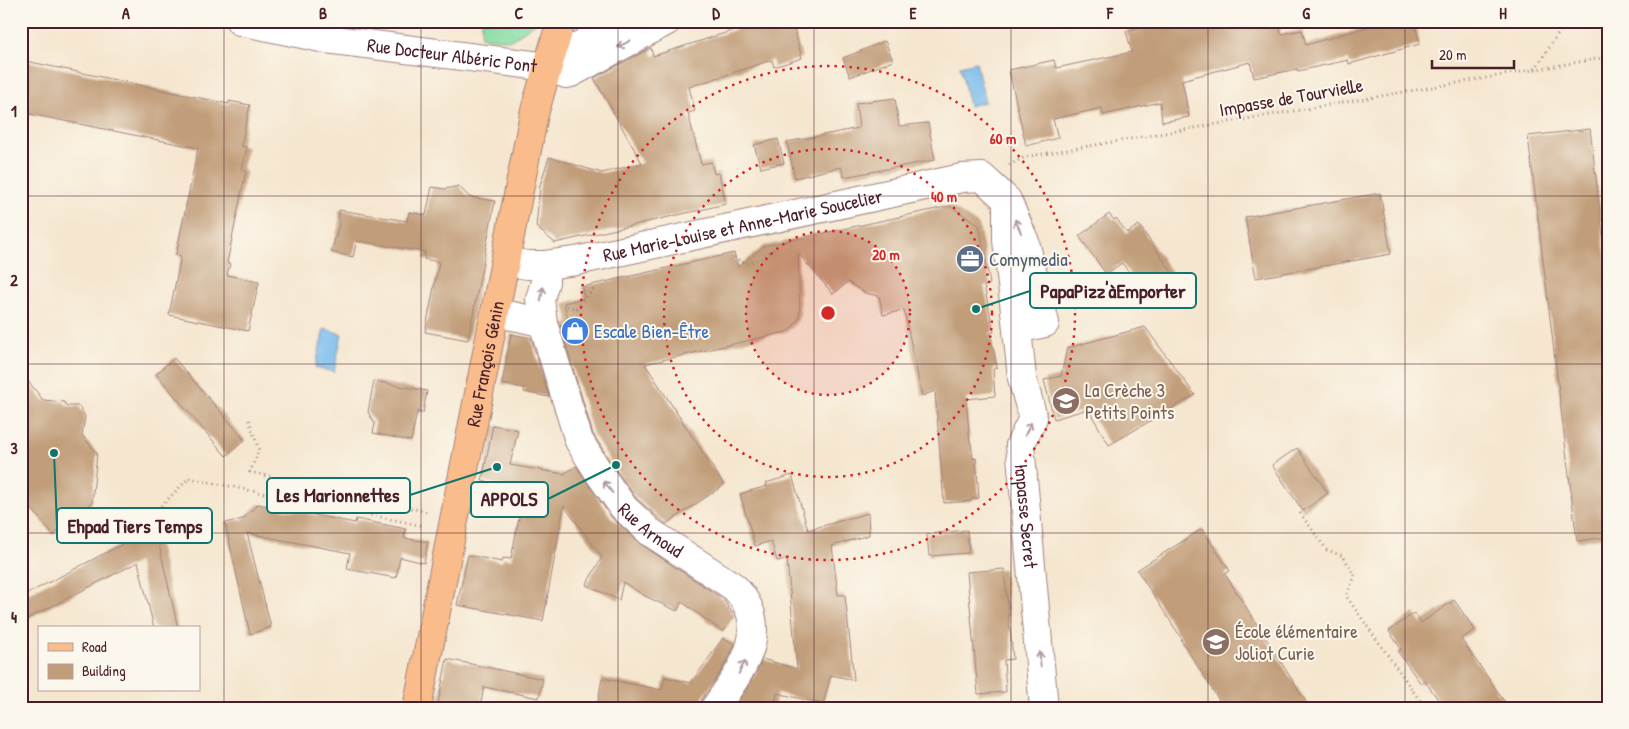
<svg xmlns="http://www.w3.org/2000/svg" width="1629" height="729" viewBox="0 0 1629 729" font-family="'Patrick Hand',sans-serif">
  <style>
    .green { fill: #82dba0; stroke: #667d66 }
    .water { fill: #77bbed; stroke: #606d8c }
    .building { fill: #c19d79 }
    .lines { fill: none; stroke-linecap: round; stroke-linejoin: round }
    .minor-casing { stroke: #a0827d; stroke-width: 30 }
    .major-casing { stroke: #a0827d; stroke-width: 30 }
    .path { stroke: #a0827d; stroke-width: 3; stroke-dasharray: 1 4; stroke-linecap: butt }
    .minor { stroke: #fff; stroke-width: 28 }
    .major { stroke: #f9bc8a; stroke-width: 28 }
    .oneway { stroke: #ae9aa0 }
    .grid { fill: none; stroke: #4a1f2b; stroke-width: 1; stroke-opacity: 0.55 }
    .ring { fill: none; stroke: #d62828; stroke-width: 2.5; stroke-dasharray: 2.5 5 }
    .labels { text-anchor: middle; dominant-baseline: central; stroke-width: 4; stroke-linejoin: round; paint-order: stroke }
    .street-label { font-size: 19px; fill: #4a1f2b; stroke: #fbf7ec }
    .service-label { font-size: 19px; fill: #4e5e75; stroke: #fbf7ec; text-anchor: start }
    .shop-label { font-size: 19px; fill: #366cbe; stroke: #fbf7ec; text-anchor: start }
    .education-label { font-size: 19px; fill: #785e54; stroke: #fbf7ec; text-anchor: start }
    .centre { fill: #d62828; stroke: #fbf7ec; stroke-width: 2.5 }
    .ring-label { font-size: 15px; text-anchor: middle; font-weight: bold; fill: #d62828; stroke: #fbf7ec; stroke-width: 4; stroke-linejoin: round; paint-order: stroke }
    .leader { fill: none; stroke: #0f766e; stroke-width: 2 }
    .callout-dot { fill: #0f766e; stroke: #fbf7ec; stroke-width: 2 }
    .callout { fill: #fbf7ec; stroke: #0f766e; stroke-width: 2 }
    .callout-label { font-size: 20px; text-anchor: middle; font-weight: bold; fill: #4a1f2b }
    .neatline { fill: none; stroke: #4a1f2b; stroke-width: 2 }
    .grid-label { font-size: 16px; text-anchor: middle; font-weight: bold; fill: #4a1f2b }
  </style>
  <rect width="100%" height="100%" fill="#fbf7ec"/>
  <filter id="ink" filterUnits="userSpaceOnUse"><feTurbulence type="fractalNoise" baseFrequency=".02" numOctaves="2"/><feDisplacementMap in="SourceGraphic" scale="10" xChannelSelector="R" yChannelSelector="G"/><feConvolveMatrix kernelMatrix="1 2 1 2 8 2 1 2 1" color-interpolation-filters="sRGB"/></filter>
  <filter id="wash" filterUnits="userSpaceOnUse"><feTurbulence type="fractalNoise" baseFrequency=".0096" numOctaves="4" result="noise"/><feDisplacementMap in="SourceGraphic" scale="20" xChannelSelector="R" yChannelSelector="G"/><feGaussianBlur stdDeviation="1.12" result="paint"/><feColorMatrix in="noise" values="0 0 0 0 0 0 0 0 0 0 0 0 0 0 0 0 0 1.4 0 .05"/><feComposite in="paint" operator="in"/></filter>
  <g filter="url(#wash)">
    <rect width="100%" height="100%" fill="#f5e6cf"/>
    <path class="green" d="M482,21H535L534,24L511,40L481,37Z"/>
    <path class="water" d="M976,62L985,102L969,106L960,66Z
      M324,329L342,334L334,372L315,368Z"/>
    <g id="blocks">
      <path class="building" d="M763,21H792L802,58L774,67L772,60L689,87L695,111L688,113L701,164L711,162L714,174L719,173L726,204L555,243L536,227L540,185L549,157L602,173L642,163L594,78L651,48L653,56Z
        M1160,21H1279L1281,34L1302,30L1306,45L1367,27L1365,21H1414L1420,44L1349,64L1348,60L1298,71L1297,69L1254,78L1250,62L1182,80L1189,117L1162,122L1160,102L1103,115L1102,108L1053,119L1058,138L1026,146L1009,70L1054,60L1056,68L1132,52L1126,31Z
        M885,41L893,61L850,77L843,58Z
        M21,60L229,104V101L250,105L241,146L247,147L242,170L246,171L227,263L230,264L227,275L259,282L248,331L169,315L181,256L176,255L198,148L25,113L29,92L21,90Z
        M895,98L899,126L928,123L935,160L844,177L841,167L795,178L787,142L859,128L856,103Z
        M1590,129L1608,277V537L1577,541L1528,136Z
        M778,139L784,163L761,168L754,145Z
        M459,186L469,197L495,201L468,340L425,332L439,262L424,259L425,252L357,241L353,257L331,252L339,225V210L407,221L409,212L426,215L432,187L445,189Z
        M1380,193L1391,254L1256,278L1245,217Z
        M950,206L979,225L990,284L984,286L994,332L990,333L997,367L993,369L995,396L966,399L970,443H971L973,459L976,458L979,498L972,499V501L944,503L935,391L922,396L904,310L883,315L879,296L865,293L848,282L833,294L798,253L800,314L798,320L791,329L786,332L645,364L724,485L666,524L636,498L614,467L593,434L560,325L569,323L564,303L584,298L582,287L734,253L738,267L764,246Z
        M1109,214L1114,220L1116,218L1127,233L1139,225L1180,284L1151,304L1122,263L1106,274L1079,236Z
        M1145,327L1195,395L1109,445L1088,409L1054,419L1044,380L1061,376L1067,348Z
        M511,334L531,338L549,397L524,392L525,388L502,384Z
        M174,358L245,440L226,456L156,374Z
        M21,372L43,400L64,402L67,406H79L85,416L82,435L97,453L92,503L53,535L23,498L24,488L21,485V480L24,465L21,461Z
        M374,381L427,391L423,413L417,412L411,441L373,433L375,424L368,412Z
        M493,425L518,430L510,465L564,474L576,466L611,517L639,543L723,599L734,616L723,632L682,602L677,611L645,596L623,582L619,600L586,585L602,557L564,506L543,621L457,605L468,555L502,562L503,558L511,559L524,492L505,486L482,481Z
        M1297,448L1328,493L1303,511L1272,465Z
        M792,475L808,530L868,513L869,535L832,546L838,595H845L854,680L831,675L823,704L777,693L774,708H761L738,702L757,672L762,659L797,669L787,559L777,561L771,541L755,546L740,494L767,486L766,483Z
        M258,504L355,523L356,519L406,529L404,538L428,542L424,563L400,557L396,578L347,569L350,553L247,533L271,627L250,634L225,523L243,519Z
        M155,527L178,628H154L138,562L21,622V597Z
        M1202,529L1230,571L1225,574L1310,708H1224L1181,640L1182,639L1137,570Z
        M967,530L969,553L929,556L927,534Z
        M1004,569L1013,659L1004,660L1006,692L978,694L967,572Z
        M1454,600L1475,630L1461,639L1509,708H1444L1425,681L1421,684L1398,652L1401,649L1389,631L1414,613L1421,623Z
        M723,638L735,644L721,671L702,699L699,708H597L602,678L662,690L665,677L691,683Z
        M447,659L543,679L539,698L484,687L480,708H437Z"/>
    </g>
  </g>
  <g filter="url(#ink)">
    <use href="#blocks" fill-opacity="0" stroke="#a0827d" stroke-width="1"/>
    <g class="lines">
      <defs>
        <g id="minor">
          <path id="s1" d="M240,21L326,39L548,67L566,74L571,73L667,21"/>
          <path d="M548,67L576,48L620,21"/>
          <path id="s2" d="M505,262L528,265H545L576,261L962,178L982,177L1007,200L1025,242L1045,323L1017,329L1007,240V200"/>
          <path id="s3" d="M495,313L518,317L543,323L579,441L601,476L624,508L650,532L734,587C775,629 741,670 715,708"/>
          <path d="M543,323L540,299L545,282V265"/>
          <path id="s4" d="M1017,329L1022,378L1033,418L1020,445L1044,708"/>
        </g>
        <g id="major">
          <path id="s5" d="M417,708L534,114L561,21"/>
        </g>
      </defs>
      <use href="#minor" class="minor-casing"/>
      <use href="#major" class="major-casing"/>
      <path class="path" d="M519,21L523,30
        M1535,69L1561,30
        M1009,165L1025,157L1608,57
        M734,257L745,264L761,259L775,247
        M567,306L576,309L594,288L596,287
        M249,420L259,450L250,472L428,512
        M1300,513L1327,550L1343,556L1355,576L1346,596L1425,708
        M123,529L153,514L189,478L424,526"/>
      <use href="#minor" class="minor"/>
      <use href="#major" class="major"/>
    </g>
    <defs><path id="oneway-shaft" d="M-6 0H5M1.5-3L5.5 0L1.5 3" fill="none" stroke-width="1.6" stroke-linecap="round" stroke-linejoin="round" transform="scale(1.25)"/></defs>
    <g class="oneway">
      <use href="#oneway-shaft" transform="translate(624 44) rotate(152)"/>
      <use href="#oneway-shaft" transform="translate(1018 226) rotate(-114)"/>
      <use href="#oneway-shaft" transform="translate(542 294) rotate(-80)"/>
      <use href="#oneway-shaft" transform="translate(1028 429) rotate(-65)"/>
      <use href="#oneway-shaft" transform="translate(608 487) rotate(-126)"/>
      <use href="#oneway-shaft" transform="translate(1040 659) rotate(-95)"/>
      <use href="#oneway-shaft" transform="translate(742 667) rotate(-63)"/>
    </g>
  </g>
  <path class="grid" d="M224,21V708M421,21V708M618,21V708M814,21V708M1011,21V708M1208,21V708M1405,21V708M21,196H1608M21,364H1608M21,533H1608"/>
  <circle cx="828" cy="313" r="82" fill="#d62828" fill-opacity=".12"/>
  <g class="ring">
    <circle cx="828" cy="313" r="82"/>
    <circle cx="828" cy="313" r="164"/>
    <circle cx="828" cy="313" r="247"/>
  </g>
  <defs>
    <symbol id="office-disc" viewBox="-11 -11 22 22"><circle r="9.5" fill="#5c6f8a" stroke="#fbf7ec"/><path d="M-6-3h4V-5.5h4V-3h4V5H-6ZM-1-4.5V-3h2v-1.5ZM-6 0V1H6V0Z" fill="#fff"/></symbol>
    <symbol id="shop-disc" viewBox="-11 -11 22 22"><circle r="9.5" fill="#3f7fe0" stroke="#fbf7ec"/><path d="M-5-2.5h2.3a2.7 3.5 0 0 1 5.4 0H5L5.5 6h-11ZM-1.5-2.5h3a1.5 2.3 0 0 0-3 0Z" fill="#fff"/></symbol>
    <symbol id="school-disc" viewBox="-11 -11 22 22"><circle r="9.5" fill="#8d6e63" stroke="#fbf7ec"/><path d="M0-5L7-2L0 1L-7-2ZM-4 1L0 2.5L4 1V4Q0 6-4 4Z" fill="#fff"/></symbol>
  </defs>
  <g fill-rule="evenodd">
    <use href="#office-disc" x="954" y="243" width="32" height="32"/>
    <use href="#shop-disc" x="559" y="315" width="32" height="32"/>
    <use href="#school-disc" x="1050" y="385" width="32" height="32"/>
    <use href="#school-disc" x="1200" y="626" width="32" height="32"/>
  </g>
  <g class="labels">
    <g class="street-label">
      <text stroke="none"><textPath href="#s1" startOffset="215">Rue Docteur Albéric Pont</textPath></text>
      <text transform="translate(1291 97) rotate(-10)">Impasse de Tourvielle</text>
      <text stroke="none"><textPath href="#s2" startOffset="242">Rue Marie-Louise et Anne-Marie Soucelier</textPath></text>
      <text stroke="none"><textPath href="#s5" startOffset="351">Rue François Génin</textPath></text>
      <text stroke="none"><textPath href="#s4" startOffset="192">Impasse Secret</textPath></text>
      <text stroke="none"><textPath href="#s3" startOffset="288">Rue Arnoud</textPath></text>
    </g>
    <g class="service-label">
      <text x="989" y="259">Comymedia</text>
    </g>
    <g class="shop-label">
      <text x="594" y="331">Escale Bien-Être</text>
    </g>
    <g class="education-label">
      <text x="1085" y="390">La Crèche 3<tspan x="1085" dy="22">Petits Points</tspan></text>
      <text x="1235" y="631">École élémentaire<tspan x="1235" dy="22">Joliot Curie</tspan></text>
    </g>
  </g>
  <circle cx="828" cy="313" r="8" class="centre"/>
  <g class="ring-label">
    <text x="1003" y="144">60 m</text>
    <text x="944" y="202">40 m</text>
    <text x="886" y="260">20 m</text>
  </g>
  <path class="leader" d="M976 309L1030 291M497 467L410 495M616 465L548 499M54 453L57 526"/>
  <g class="callout-dot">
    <circle cx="976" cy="309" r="5"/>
    <circle cx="497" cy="467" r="5"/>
    <circle cx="616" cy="465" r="5"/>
    <circle cx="54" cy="453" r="5"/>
  </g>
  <g class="callout">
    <rect x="1030" y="273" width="166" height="35" rx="5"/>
    <rect x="267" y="478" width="143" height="35" rx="5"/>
    <rect x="471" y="482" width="77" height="35" rx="5"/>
    <rect x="57" y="508" width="155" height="35" rx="5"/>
  </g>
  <g class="callout-label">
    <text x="1113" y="298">PapaPizz'àEmporter</text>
    <text x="338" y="502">Les Marionnettes</text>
    <text x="509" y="506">APPOLS</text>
    <text x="135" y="533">Ehpad Tiers Temps</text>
  </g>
  <rect width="1629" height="729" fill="none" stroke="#fbf7ec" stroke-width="55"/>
  <rect x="38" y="626" width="162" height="65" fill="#fbf7ec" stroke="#b4a19f"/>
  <rect x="48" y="643" width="25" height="8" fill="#f9bc8a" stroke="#b4a19f"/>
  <text x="82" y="652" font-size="15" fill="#4a1f2b">Road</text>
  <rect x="48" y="664" width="25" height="15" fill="#c19d79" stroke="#b4a19f"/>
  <text x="82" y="676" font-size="15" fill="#4a1f2b">Building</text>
  <path d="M1432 60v8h82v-8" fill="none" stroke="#4a1f2b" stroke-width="2.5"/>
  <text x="1439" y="60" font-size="15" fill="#4a1f2b" stroke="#fbf7ec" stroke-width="4" paint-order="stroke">20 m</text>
  <rect x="28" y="28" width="1574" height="674" class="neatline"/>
  <g class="grid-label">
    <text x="126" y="19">A</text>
    <text x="323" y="19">B</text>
    <text x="519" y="19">C</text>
    <text x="716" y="19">D</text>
    <text x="913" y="19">E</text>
    <text x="1110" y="19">F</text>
    <text x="1306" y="19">G</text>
    <text x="1503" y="19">H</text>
    <text x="14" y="117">1</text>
    <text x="14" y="286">2</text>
    <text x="14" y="454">3</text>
    <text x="14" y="623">4</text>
  </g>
</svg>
